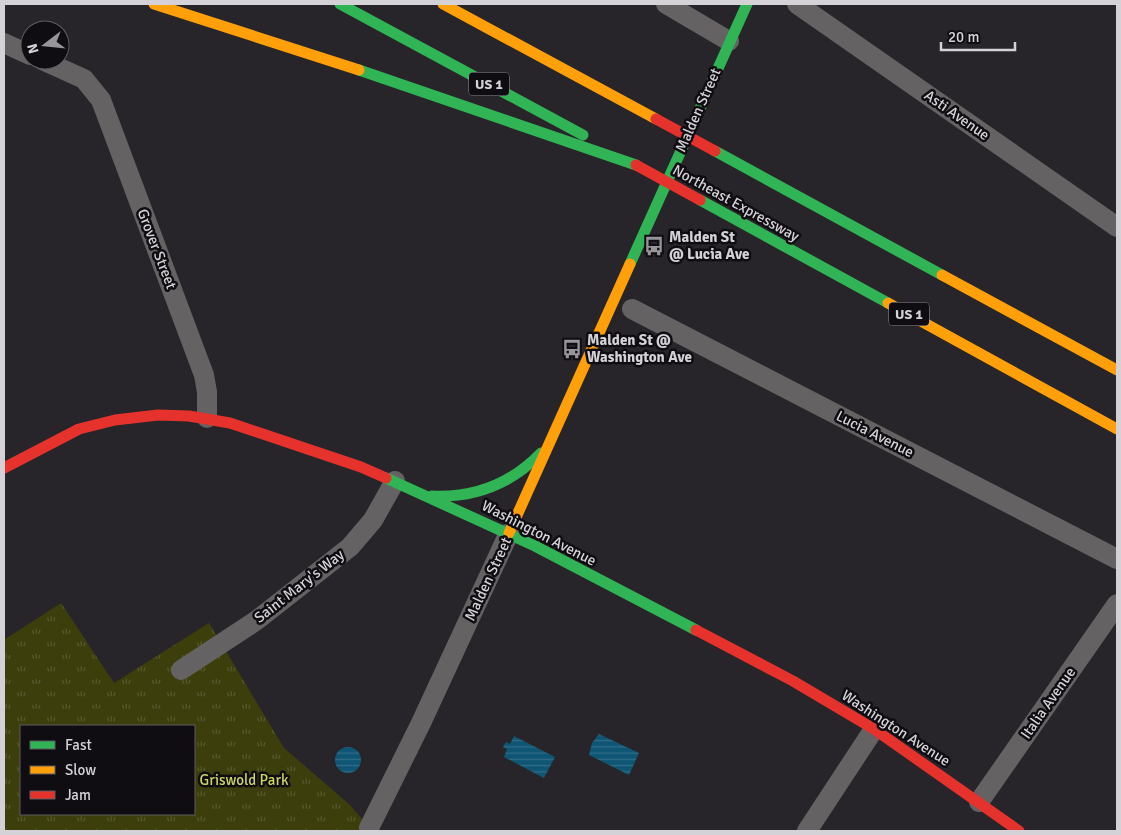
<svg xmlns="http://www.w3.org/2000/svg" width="1121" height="835" viewBox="0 0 1121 835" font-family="Signika,sans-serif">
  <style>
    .park { fill: url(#park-tufts); fill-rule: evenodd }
    .water { fill: url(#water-rules) }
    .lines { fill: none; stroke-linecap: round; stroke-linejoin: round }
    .street { stroke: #646262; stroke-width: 20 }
    .fast { stroke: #30b455; stroke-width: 11 }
    .slow { stroke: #ff9f0a; stroke-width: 11 }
    .jam { stroke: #e5322d; stroke-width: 11 }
    .jam-bridge { stroke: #e5322d; stroke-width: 11 }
    .labels { text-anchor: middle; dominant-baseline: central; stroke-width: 5; stroke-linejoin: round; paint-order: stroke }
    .shield { fill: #0f0d11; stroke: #9a979c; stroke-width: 1 }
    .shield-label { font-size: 14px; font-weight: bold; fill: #d5d2d7 }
    .street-label { font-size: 15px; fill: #d5d2d7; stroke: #0f0d11 }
    .poi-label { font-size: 15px; font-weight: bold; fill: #d5d2d7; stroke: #0f0d11; text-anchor: start }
    .park-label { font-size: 15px; fill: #ced664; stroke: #0f0d11 }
  </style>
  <defs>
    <pattern id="park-tufts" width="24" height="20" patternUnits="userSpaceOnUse" patternTransform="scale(1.25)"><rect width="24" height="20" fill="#3c3e0c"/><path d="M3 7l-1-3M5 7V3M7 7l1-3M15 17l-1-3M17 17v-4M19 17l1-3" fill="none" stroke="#57592f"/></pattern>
    <pattern id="water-rules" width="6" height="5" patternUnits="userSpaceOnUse" patternTransform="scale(1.25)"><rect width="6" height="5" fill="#0f5674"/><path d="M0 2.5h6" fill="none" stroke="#316d87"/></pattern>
  </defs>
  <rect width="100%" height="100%" fill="#272529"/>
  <path class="park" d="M61,603L114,683L209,623L284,748L350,805L372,831H4V640ZM21,726H194V814H21Z"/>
  <path class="water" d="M599,734L639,753L629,775L589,755L592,743Z
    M514,736L555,757L544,778L504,757L507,749L503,747L506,742L510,744Z
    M335 760a13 13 0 1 1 26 0a13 13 0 1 1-26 0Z"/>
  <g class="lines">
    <path class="street" d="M666,4L729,41
      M797,4L1117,227
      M4,43L30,55
      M42,60L84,79L101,100L204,375L207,392V418
      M632,309L1117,559
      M181,670L257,620L350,547L373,520L395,481
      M979,802L1117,604
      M369,828L421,723L509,533
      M807,831L874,729"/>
    <path class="fast" d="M340,4L583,135
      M359,70L636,165
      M715,151L942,275
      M700,200L888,303
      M630,264L747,4
      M386,478L535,546L696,630
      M432,496C475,498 511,484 541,453"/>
    <path class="slow" d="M154,4L359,70
      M443,4L656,119
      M942,275L1117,370
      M888,303L1117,429
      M509,533L630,264"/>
    <path class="jam" d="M4,468L79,429L115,420L158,415L189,416L230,423L361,467L386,478
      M696,630L793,681L874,729L1019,831"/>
    <path class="jam-bridge" d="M656,119L715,151
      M636,165L700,200"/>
  </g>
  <defs>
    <symbol id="bus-bare" viewBox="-9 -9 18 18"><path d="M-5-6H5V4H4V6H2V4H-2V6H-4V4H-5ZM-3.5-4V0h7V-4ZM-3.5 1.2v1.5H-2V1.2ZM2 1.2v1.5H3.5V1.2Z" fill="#98959a" stroke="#0f0d11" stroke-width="2.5" paint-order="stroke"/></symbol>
  </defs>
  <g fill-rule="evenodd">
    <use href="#bus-bare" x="640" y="232" width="28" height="28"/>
    <use href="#bus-bare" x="558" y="335" width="28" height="28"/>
  </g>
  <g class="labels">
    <g class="shield">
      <rect x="469" y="72.5" width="40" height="23" rx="4"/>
      <rect x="889" y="302.5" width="40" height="23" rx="4"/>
    </g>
    <g class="shield-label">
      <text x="489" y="84">US 1</text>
      <text x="909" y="314">US 1</text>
    </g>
    <g class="street-label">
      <text transform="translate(698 110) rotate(-66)">Malden Street</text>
      <text transform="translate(957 115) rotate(35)">Asti Avenue</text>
      <text transform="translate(736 203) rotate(29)">Northeast Expressway</text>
      <text transform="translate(157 249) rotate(69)">Grover Street</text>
      <text transform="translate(875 434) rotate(27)">Lucia Avenue</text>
      <text transform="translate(539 533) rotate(27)">Washington Avenue</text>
      <text transform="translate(488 579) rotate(-65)">Malden Street</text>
      <text transform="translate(299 586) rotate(-38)">Saint Mary's Way</text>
      <text transform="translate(1048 703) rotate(-55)">Italia Avenue</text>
      <text transform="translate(896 728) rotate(33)">Washington Avenue</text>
    </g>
    <g class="poi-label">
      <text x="669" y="237">Malden St<tspan x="669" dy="17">@ Lucia Ave</tspan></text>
      <text x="587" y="340">Malden St @<tspan x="587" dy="17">Washington Ave</tspan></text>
    </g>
    <g class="park-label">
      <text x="244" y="780">Griswold Park</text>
    </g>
  </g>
  <rect width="1121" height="835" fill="none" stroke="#d5d2d7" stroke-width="10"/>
  <rect x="20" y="725" width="175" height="90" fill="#0f0d11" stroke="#5e5c60"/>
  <rect x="30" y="741" width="25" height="8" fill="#30b455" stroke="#5e5c60"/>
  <text x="65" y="750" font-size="15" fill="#d5d2d7">Fast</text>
  <rect x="30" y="766" width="25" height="8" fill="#ff9f0a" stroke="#5e5c60"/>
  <text x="65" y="775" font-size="15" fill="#d5d2d7">Slow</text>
  <rect x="30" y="791" width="25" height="8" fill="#e5322d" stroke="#5e5c60"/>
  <text x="65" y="800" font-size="15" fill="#d5d2d7">Jam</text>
  <g transform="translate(45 45) rotate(254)"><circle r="24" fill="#0f0d11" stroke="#5e5c60"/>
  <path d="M0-4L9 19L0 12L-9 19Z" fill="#98959a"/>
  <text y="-8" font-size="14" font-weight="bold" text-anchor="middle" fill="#d5d2d7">N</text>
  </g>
  <path d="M941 42v8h74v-8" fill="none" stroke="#d5d2d7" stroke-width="2.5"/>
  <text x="948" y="42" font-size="15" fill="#d5d2d7" stroke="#0f0d11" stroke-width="4" paint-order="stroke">20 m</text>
</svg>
